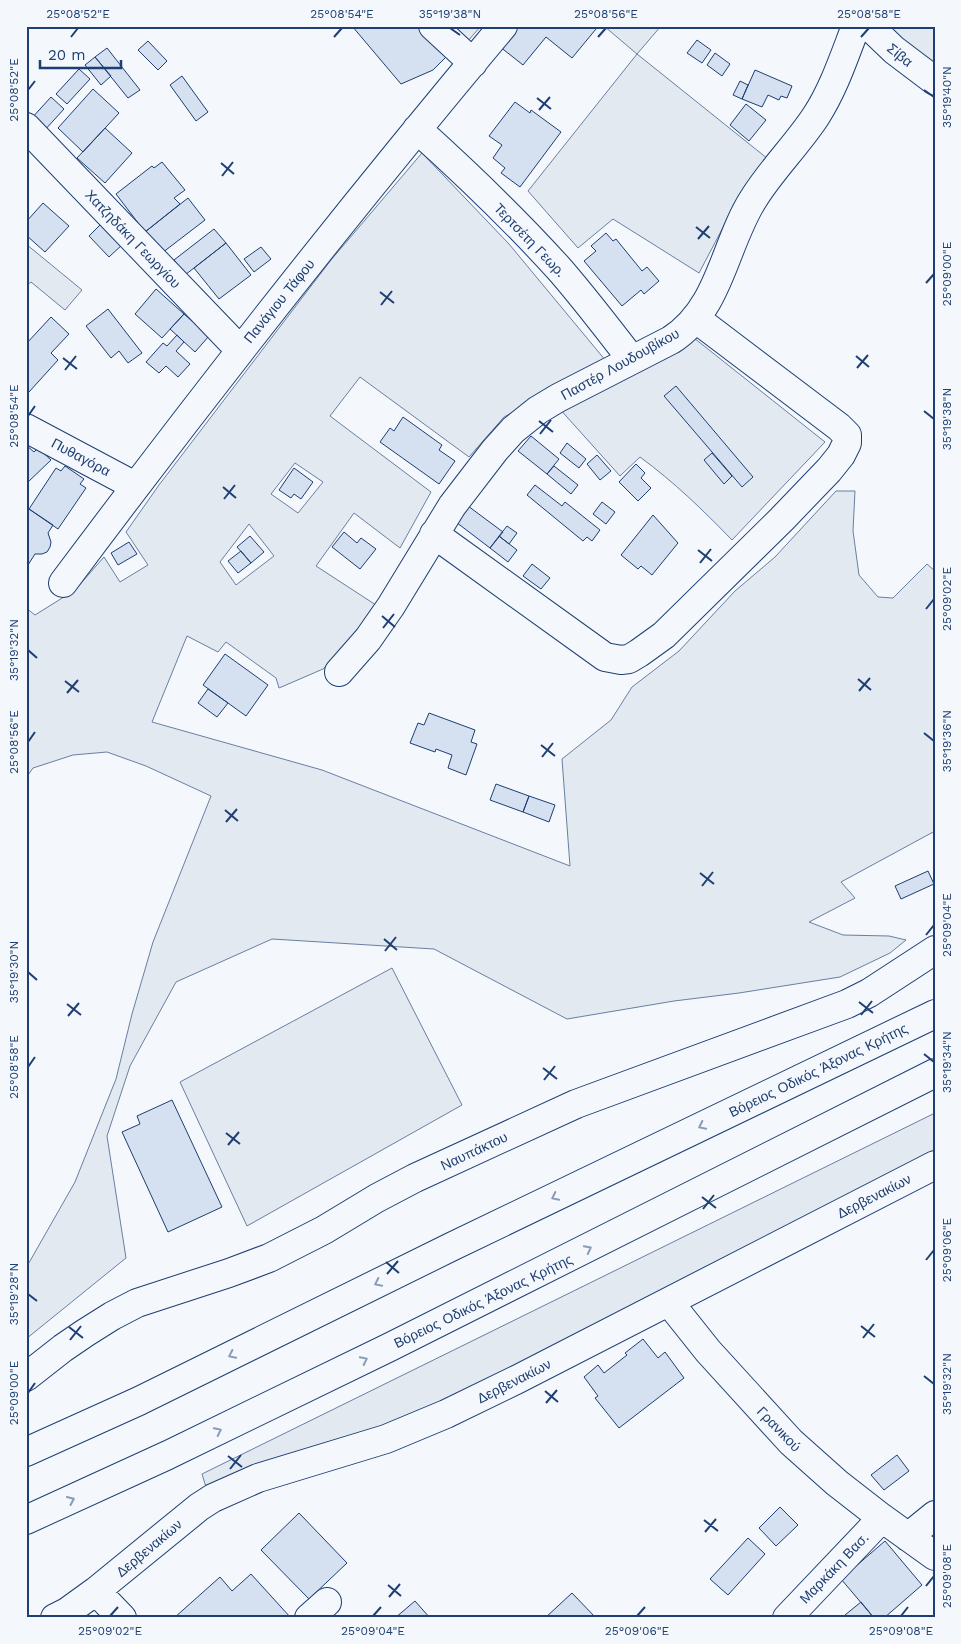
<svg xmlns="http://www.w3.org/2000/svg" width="961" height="1644" viewBox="0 0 961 1644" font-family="'Work Sans',sans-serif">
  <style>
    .green { fill: #e3e9f0; stroke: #687fa3; fill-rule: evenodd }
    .building { fill: #d5e0f0; stroke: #1d3f73 }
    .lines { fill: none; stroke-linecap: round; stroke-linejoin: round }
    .minor-casing { stroke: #1d3f73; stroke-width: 30 }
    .highway-casing { stroke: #1d3f73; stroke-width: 30 }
    .minor { stroke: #f4f7fb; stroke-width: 28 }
    .highway { stroke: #f4f7fb; stroke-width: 28 }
    .oneway { stroke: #889bb7 }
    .ticks { fill: none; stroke: #1d3f73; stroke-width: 2 }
    .labels { text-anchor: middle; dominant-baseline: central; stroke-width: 4; stroke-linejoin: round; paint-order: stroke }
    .street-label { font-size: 14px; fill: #1d3f73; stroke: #f4f7fb }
    .neatline { fill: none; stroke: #1d3f73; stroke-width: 2 }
    .ticks-label { font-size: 12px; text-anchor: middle; fill: #1d3f73 }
  </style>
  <rect width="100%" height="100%" fill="#f4f7fb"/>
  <path class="green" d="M451,26H481L467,42Z
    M604,26H661L637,54L768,159L738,199L699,273L613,219L578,248L528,191L637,54Z
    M881,26H935V64Z
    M422,153L509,244L606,361L504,417L469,457L360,377L330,416L431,492L400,548L354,513L316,566L379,607L346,648L323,669L279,688L276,678L226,642L218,652L187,636L152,722L322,770L570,866L562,759L611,720L632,687L679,651L735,591L775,557L836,491H855L853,531L859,575L878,597L893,598L927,564L935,571V831L841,882L855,898L809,922L843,935L889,936L906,940L890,953L840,977L739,993L674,1001L567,1019L434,949L272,939L176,982L130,1066L107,1136L126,1258L26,1339V1268L75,1182L116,1079L132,1014L153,942L211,796L146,766L107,752L73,755L33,768L26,778V608L35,615L75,590L104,557L120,582L148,565L126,532L159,485L331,260ZM295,463L323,482L298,513L271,494ZM249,524L274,556L236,585L220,562Z
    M26,244L82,290L65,310L31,282L26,286Z
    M689,334L825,442L732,540C703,510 674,482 640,457L620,476L558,407Z
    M392,968L462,1105L247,1226L180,1082Z
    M935,1113V1152L514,1368L390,1425L206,1487L202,1474Z"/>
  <path class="building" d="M352,26H423L448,55L433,70L401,84Z
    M516,26H594L596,29L572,58L546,37L523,65L499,46Z
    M697,40L711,50L702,63L687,53Z
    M148,41L167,61L158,70L138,50Z
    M107,48L140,90L128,98L95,57Z
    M715,53L730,64L722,76L707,65Z
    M95,57L111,76L101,85L85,65Z
    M79,69L90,79L67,104L56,94Z
    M755,70L792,86L787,98L781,96L779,100L768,95L762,107L742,99Z
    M182,76L208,112L196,121L170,85Z
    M740,81L748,85L742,99L733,95Z
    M93,89L119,113L83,152L58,128Z
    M51,97L64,109L43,132L30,120Z
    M515,102L530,113L531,110L561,132L520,187L501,173L505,168L493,158L502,145L489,136Z
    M746,104L766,120L749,141L730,125Z
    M105,128L132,153L105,183L77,158Z
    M162,162L185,190L174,198L180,204L145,232L116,194L152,166L154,168Z
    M188,198L205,220L162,253L145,232Z
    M43,203L69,226L45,252L26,235V222Z
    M102,223L123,244L109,257L89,236Z
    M214,229L226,243L185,275L174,260Z
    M606,233L613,241L616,239L642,271L647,267L659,281L644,294L641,290L622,306L584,261L596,251L591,246Z
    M226,243L251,275L219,299L194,268Z
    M261,247L271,259L254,272L244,259Z
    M156,289L184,314L162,338L135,314Z
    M108,309L142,353L128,363L119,351L111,358L86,326Z
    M184,314L209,336L195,352L170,329Z
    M51,317L69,334L51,353L58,360L29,392L26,389V344Z
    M177,335L184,342L176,351L190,364L178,377L166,366L159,373L146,362L163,343L167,346Z
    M676,386L753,477L742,487L664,396Z
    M403,417L442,445L439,450L455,461L439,484L380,442L390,428L394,431Z
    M531,436L559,459L547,474L518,451Z
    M567,443L586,459L579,468L560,453Z
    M26,445L34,452L38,448L51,460L26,484Z
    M712,453L732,476L724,484L704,460Z
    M597,455L611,471L600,480L587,464Z
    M636,464L645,473L641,478L651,488L638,501L619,482Z
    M65,466L84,479L80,484L86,488L58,529L29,509L56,468L61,471Z
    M554,466L578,485L571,494L547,474Z
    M294,468L313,482L301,499L294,494L291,498L279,490Z
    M535,485L562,506L565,502L600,530L592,541L587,537L583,541L527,495Z
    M602,502L615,512L606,524L593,514Z
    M464,503L503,532L490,548L452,519Z
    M26,507L53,525L48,533L51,542L50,547L47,552L42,554H35L28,565L26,564Z
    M653,515L678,543L652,575L641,566L638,569L621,555Z
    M507,526L517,533L509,544L499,536Z
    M344,532L357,543L361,538L376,549L360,569L332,547Z
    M250,536L264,552L251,563L237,547Z
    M499,536L517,550L508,562L490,548Z
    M129,542L137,554L118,565L111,553Z
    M241,551L251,563L238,573L228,561Z
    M532,564L550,578L541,589L523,576Z
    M225,654L268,685L246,716L203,685Z
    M208,689L228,703L217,717L198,703Z
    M429,713L475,730L471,742L477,744L466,775L448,768L452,755L436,749L435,752L410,743L418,723L424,725Z
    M496,784L529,796L523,812L490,800Z
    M529,796L555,805L549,822L523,812Z
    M928,871L934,884L901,899L895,886Z
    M172,1100L222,1207L168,1232L122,1132L140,1124L137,1116Z
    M643,1339L658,1358L665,1352L684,1378L619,1428L595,1398L598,1396L584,1377L598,1365L604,1373L627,1355L625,1353Z
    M897,1455L909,1471L884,1490L871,1475Z
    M780,1507L798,1525L776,1546L759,1528Z
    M299,1513L347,1563L309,1599L261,1550Z
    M748,1538L765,1554L728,1595L710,1579Z
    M885,1541L922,1585L884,1618H874L841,1579Z
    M251,1574L291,1618H174L220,1577L232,1591Z
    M572,1593L596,1618H545Z
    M415,1601L430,1618H395Z
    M861,1602L874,1618H847L845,1615Z"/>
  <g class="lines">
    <defs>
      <path id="minor" d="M433,26L473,63
        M869,26L894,50L935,81
        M26,127L240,350
        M417,129C467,174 516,221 561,271C586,300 609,330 632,360
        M26,428L135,486
        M434,534L605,657L621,660L629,659L639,653L664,635L782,519L829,470L841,455L847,443V435L839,427L695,318
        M63,583C205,393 351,207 503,26
        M339,672L368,639L391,606L452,506L495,450L513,430L538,410L558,398L671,340C721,308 724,244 754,198C772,169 797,145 816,116C834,88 844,57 856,26
        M669,1302L708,1351L791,1442L837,1483L882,1518L935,1556
        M26,1377L63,1348L85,1333L112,1316L137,1303L229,1273L269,1258L324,1230L377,1198L415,1178L576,1104L847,1004L869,993L935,950
        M908,1537L935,1515
        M96,1591L199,1507L213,1498L258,1478L386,1439L446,1414L518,1379L935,1165
        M55,1618L67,1612L96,1591L122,1618
        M309,1618L327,1602
        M787,1618L882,1518"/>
      <path id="highway" d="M26,1452L139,1401L451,1247L935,1014
        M26,1520L168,1455L390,1347L935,1073"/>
    </defs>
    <use href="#minor" class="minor-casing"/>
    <use href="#highway" class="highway-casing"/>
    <use href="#minor" class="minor"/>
    <use href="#highway" class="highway"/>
  </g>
  <defs><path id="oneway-chevron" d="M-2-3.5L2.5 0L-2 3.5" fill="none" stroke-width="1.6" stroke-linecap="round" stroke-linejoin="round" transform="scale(1.25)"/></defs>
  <g class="oneway">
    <use href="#oneway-chevron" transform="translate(702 1126) rotate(154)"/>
    <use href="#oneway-chevron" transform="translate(555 1197) rotate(154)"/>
    <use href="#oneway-chevron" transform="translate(588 1249) rotate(-27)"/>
    <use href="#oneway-chevron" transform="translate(378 1283) rotate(154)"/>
    <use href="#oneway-chevron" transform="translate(232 1355) rotate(154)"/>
    <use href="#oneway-chevron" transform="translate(364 1360) rotate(-26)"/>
    <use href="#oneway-chevron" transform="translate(218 1431) rotate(-26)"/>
    <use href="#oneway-chevron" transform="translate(71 1500) rotate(-24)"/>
  </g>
  <path class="ticks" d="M450,28L460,35M71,37L78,28M334,37L342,28M598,37L606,28M861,37L869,28M28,90L35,81M924,90L934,97M537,98L551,109M539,110L550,97M221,163L234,174M222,176L233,162M696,227L710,238M698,239L709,226M926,283L934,274M380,292L394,303M381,305L392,291M856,356L869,367M63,358L77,369M857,368L868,355M65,370L76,356M924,411L934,419M28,416L35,406M539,421L553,432M540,434L551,420M223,487L236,498M224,499L235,485M698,550L712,561M700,563L711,549M926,609L934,599M382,616L395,627M383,628L394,614M28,650L37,658M858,679L871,690M65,681L79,692M859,691L870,678M67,693L78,680M924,733L934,741M28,742L35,732M541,745L555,756M542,757L553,743M225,810L238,821M226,822L237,809M700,873L714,884M702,886L713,872M926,935L934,925M384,939L397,950M385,951L396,937M28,972L37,980M859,1002L873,1013M67,1004L81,1015M861,1015L872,1001M68,1016L79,1003M924,1054L934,1062M28,1067L35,1057M543,1068L557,1079M544,1080L555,1066M226,1133L240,1144M228,1145L239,1132M702,1197L716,1208M703,1209L714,1195M926,1260L934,1250M386,1262L399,1273M387,1274L398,1261M28,1294L37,1301M861,1326L875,1337M69,1327L83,1338M863,1338L874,1324M70,1340L81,1326M924,1376L934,1384M545,1391L558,1402M28,1393L35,1383M546,1403L557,1390M228,1456L242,1467M230,1469L241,1455M704,1520L718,1531M705,1532L716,1519M388,1585L401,1596M926,1586L934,1576M389,1597L400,1584M110,1616L118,1607M373,1616L381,1607M637,1616L645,1607M901,1616L908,1607"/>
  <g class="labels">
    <g class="street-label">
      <text transform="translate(900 55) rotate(39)">Σίβα</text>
      <text transform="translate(133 239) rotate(46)">Χατζηδάκη Γεωργίου</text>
      <text transform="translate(530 240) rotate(46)">Τερτσέτη Γεωρ.</text>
      <text transform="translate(279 301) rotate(-51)">Πανάγιου Τάφου</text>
      <text transform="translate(620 364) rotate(-29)">Παστέρ Λουδουβίκου</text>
      <text transform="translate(81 457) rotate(28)">Πυθαγόρα</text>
      <text transform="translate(818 1070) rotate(-26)">Βόρειος Οδικός Άξονας Κρήτης</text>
      <text transform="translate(474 1151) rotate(-25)">Ναυπάκτου</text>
      <text transform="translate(874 1196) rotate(-27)">Δερβενακίων</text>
      <text transform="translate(483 1301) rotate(-26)">Βόρειος Οδικός Άξονας Κρήτης</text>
      <text transform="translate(514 1381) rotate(-27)">Δερβενακίων</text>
      <text transform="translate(779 1429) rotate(46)">Γρανικού</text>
      <text transform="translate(149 1548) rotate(-40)">Δερβενακίων</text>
      <text transform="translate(834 1568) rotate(-46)">Μαρκάκη Βασ.</text>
    </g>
  </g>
  <rect width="961" height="1644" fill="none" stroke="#f4f7fb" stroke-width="55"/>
  <path d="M40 60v8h81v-8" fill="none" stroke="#1d3f73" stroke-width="2.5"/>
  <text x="48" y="60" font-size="15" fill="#1d3f73" stroke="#f4f7fb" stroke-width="4" paint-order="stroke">20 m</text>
  <rect x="28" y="28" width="906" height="1588" class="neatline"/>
  <g class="ticks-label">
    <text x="78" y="18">25°08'52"E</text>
    <text x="342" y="18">25°08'54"E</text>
    <text x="450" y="18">35°19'38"N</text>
    <text x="606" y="18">25°08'56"E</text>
    <text x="869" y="18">25°08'58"E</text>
    <text transform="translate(14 90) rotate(-90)" y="4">25°08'52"E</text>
    <text transform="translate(947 97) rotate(-90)" y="4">35°19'40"N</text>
    <text transform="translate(947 274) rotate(-90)" y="4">25°09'00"E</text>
    <text transform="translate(14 416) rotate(-90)" y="4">25°08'54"E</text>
    <text transform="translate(947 419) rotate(-90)" y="4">35°19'38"N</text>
    <text transform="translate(947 599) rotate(-90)" y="4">25°09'02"E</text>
    <text transform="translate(14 650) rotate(-90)" y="4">35°19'32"N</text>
    <text transform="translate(947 741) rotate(-90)" y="4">35°19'36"N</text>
    <text transform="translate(14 742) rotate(-90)" y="4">25°08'56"E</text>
    <text transform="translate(947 925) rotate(-90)" y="4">25°09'04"E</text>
    <text transform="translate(14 972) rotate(-90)" y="4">35°19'30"N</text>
    <text transform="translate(947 1062) rotate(-90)" y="4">35°19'34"N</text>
    <text transform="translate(14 1067) rotate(-90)" y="4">25°08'58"E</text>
    <text transform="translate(947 1250) rotate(-90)" y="4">25°09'06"E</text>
    <text transform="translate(14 1294) rotate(-90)" y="4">35°19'28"N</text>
    <text transform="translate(947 1384) rotate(-90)" y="4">35°19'32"N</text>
    <text transform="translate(14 1393) rotate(-90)" y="4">25°09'00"E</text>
    <text transform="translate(947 1576) rotate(-90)" y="4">25°09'08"E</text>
    <text x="110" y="1635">25°09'02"E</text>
    <text x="373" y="1635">25°09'04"E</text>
    <text x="637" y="1635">25°09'06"E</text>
    <text x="901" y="1635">25°09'08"E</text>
  </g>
</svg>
